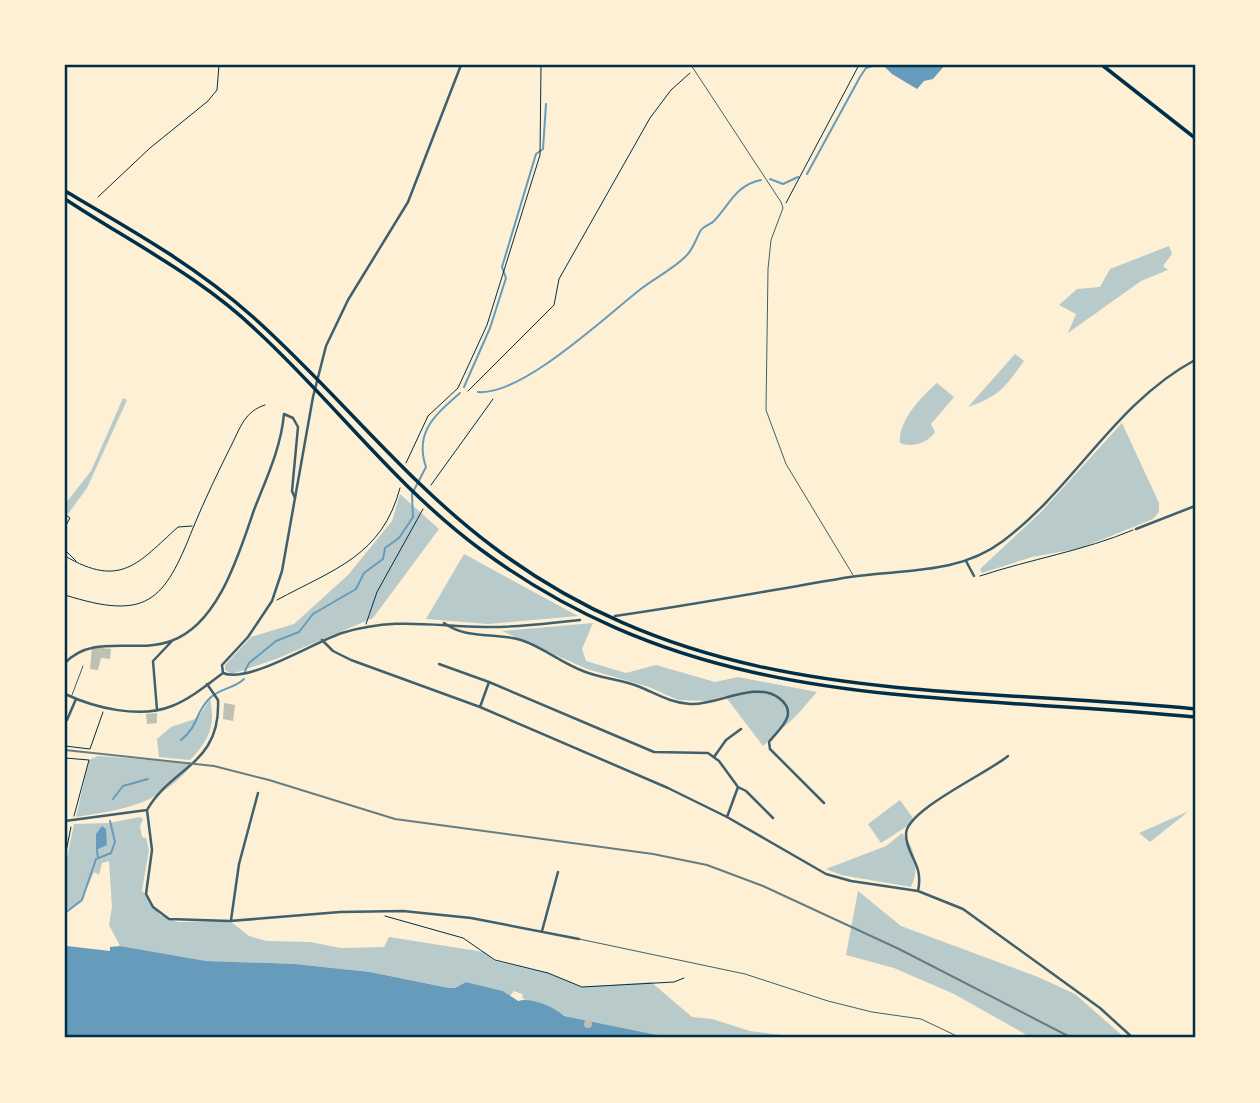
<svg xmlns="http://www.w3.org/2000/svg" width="1260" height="1103" viewBox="0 0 1260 1103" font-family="'Open Sans',sans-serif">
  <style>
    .green { fill: #b9caca }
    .water { fill: #669bbc }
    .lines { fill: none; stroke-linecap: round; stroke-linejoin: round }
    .stream { stroke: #669bbc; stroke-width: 2 }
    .building { fill: #bec0b2 }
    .path { stroke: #003049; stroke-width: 1 }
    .service { stroke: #3f606c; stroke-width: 1 }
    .minor { stroke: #3f606c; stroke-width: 2.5 }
    .tertiary { stroke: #3f606c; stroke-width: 2.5 }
    .primary { stroke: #003049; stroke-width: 3.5 }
    .trunk { stroke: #003049; stroke-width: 3.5 }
    .rail { stroke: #657d81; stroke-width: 2 }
    .neatline { fill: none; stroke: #003049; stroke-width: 2.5 }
  </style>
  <rect width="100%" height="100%" fill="#fdf0d5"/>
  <path class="green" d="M1169,246L1172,254L1163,266L1168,270L1141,281L1068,333L1076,314L1059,305L1077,289L1100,287L1110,269Z
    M1015,354L1024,361C1005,387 1000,396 968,407Z
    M937,383L954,397L931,424L935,432C927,443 913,448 900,443C898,421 921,397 937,383Z
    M123,398L127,400L87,488L68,514L65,512V504L91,471Z
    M1122,423L1159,503V512L1153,519L1081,548L1032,557L982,573L980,569L1041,512Z
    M400,494L439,529L373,618L276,659L232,674L225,670V665L251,637L294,624L348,575L392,521Z
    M464,554L578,616L488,624L426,619Z
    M593,623L582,649L586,661L626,673L656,665L715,682L738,677L817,692L796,716L763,746L725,696L707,701L678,700L649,687L587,669L502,631Z
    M210,699C216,726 209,740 190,760L159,757L157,739L171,727L198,718Z
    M98,756L194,763C160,804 127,809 76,817L89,760Z
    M900,800L915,821L881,843L868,824Z
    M1189,811L1150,842L1139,833Z
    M140,817L143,819L140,826L142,837L146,838L149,850L142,890L160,915L178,922L230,921L249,936L266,941L310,942L341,948L384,947L389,937L484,952L495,961L548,973L582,987L651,982L692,1017L712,1019L750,1031L806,1038H672L564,1016L549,1007L523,999L522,994L514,991L510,996L503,991L466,982L455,988H449L370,972L295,964L206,961L120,946L109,925L112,907L109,861L102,863L99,875L94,872L81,902L65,911V867L74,824L109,823Z
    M902,833C915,848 920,868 911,887L841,875L826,869L886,846Z
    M858,891L901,926L1038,977L1075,994L1125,1038H1032L954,994L894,968L846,955Z"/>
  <path class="water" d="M883,65H945L933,79L924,81L917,89L892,74Z
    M102,826L106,829L107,845L96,850V834Z
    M65,942L67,946L110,951V947L120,946L206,961L295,964L370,972L449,988H455L466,982L503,991L518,1001C531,997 554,1007 564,1016L672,1038H65Z"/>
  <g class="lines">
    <path class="stream" d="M807,174L860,77L866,68L875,65
      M770,179L783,184L798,177
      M464,387L490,328L506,278L502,267L536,154L543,149L546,104
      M478,392C522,396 606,316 642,288C655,278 673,269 685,257C694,249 696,238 701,230C704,226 711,224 714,221C730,204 736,185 761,180
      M245,671L249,663L276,641L299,632L313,614L356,589L364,573L383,559L385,548L399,538L413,517L412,494L426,467C414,432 435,415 460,393
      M181,740C198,727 195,713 209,699C219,688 234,689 244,679
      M113,799L123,786L148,779
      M97,850L98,858
      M65,913L82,900L96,859L111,853L115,842L110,821"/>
  </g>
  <path class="building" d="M92,647L111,649L110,659L101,658L98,670L90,669Z
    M224,703L235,705L233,721L223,719Z
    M157,713V723L147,724L146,714Z
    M584 1024a4 4 0 1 1 8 0a4 4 0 1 1-8 0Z"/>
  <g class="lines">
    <path class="path" d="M98,197L150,148L208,101L217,90L219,65
      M786,203L859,65
      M468,391L554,305L559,279L650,118L671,90L690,73
      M406,463L428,416L458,388L487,325L540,155L541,65
      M431,485L493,399
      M65,514L70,518L65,527
      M65,550L76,561
      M65,556C121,589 138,563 178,527L192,526
      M980,576C1031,559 1083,551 1133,530
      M65,595C147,621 164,602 193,528C205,499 218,472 232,444C240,428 245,411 265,405
      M277,600C334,569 382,556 400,488
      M366,624L377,592L423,509
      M65,746L90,749L103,712
      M65,758L89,760L74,816
      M65,857L71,827
      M385,916L463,938L495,960L548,973L582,987L674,982L684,978"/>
    <path class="service" d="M691,65L781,202L783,208L771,240L768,269L766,410L786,464L853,575
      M72,695L83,666
      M579,939L745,974L828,1001L872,1012L921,1019L961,1038"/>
    <path class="minor" d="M1136,529L1195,506
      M966,561L974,576
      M444,623C467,640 495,632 521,640C543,647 561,663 583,671C602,679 622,679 640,687C657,694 671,703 690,704C717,706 754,680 779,698C800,714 779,729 769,742L770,749L824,803
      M322,640L333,651L351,660L480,707L668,788L727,817L826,874L851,881L918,891L963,909L1100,1008L1133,1038
      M65,663C93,633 136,654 171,641C219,624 239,553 254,510C266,479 281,448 284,414L293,418L298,427L292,491L295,498
      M439,664L489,682L654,752L708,753L719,761L738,787L727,817
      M480,707L489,682
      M157,710L153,661L172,641
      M67,720L76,699
      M714,757L726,740L741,729
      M738,787L746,791L773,818
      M147,810L152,850L146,894L153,907L169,919L230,921L340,912L403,911L471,918L579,939
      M147,810C172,766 221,765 218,700L207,684
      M65,821L147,810
      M918,891C924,863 906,856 906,834C906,810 988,773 1008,756
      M231,920L239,864L258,793
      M542,931L558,872"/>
    <path class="tertiary" d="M615,616C693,605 772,590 850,577C903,569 958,575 1003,541C1074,488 1115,403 1195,360
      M223,673L222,665L248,637L272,601L282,571L313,397L326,346L348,300L408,202L461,65
      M223,673C248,684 314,642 342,633C395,617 431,626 484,627C516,628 548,623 580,620
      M65,694C95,708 140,719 172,706C190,699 207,685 223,673"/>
    <path class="primary" d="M1102,65L1195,138"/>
    <path class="trunk" d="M65,191C130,229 196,266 253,317C336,391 403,479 492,546C707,709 943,684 1195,709
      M65,199C130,242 200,276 257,331C334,402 395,486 480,549C704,715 935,691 1195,717"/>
    <path class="rail" d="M65,750L214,766L269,780L395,819L653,854L707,865L763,886L899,949L1072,1038"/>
  </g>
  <rect width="1260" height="1103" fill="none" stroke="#fdf0d5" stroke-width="133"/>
  <rect x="66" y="66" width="1128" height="970" class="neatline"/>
</svg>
